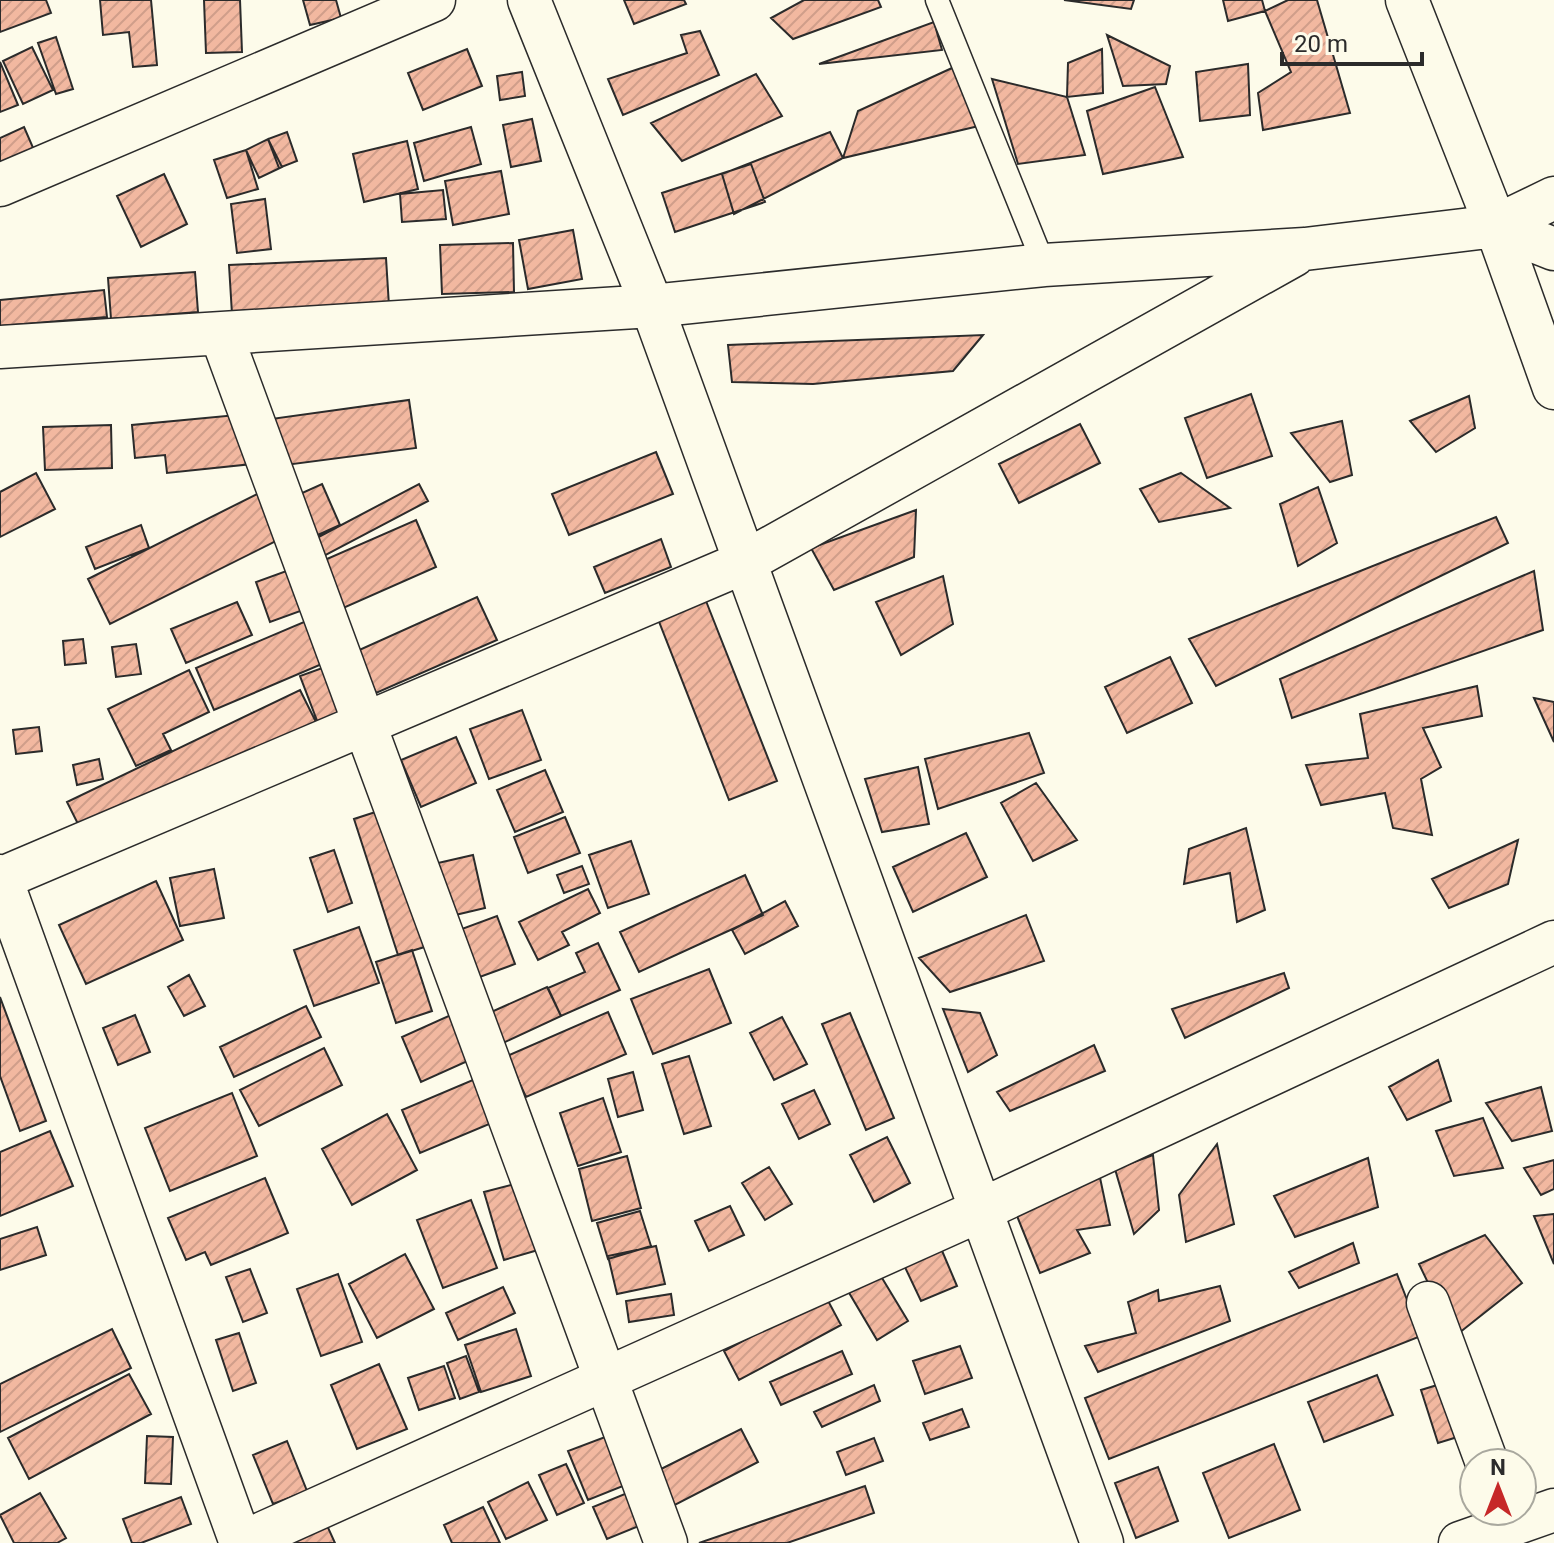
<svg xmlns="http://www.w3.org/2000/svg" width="1554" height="1543" viewBox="0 0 1554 1543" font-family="Roboto,sans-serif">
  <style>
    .building { fill: url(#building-hatch); stroke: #2b2b2b; stroke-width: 2 }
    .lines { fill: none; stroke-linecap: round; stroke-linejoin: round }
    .lane-casing { stroke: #2b2b2b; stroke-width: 25 }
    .street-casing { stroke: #2b2b2b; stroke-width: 45 }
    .lane { stroke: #fdfbea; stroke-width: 22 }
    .street { stroke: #fdfbea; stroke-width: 42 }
  </style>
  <defs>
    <pattern id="building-hatch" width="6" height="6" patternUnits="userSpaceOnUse" patternTransform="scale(2)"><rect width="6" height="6" fill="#f2b8a0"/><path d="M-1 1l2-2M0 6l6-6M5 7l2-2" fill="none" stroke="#d09e8a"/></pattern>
  </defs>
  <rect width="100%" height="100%" fill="#fdfbea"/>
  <path class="building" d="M0,0H46L51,13L0,32Z
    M100,0H151L157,65L133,67L129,32L103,35Z
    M204,0H240L242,52L206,53Z
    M303,0H336L341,18L310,25Z
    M624,0H684L686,4L634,24Z
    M804,0H878L881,7L793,39L771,18Z
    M1064,0H1134L1131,9Z
    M1223,0H1262L1265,11L1228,21Z
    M1288,0H1317L1350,113L1263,130L1258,93L1291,72L1265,11Z
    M934,22L942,50L819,64Z
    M700,31L719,75L623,115L608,79L687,53L681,35Z
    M1107,35L1170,66L1166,84L1123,86Z
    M56,37L73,89L56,94L38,43Z
    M32,47L53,90L23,104L3,61Z
    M467,49L482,86L423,110L408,73Z
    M1102,49L1103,93L1067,97L1068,63Z
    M0,62L18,105L0,112Z
    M963,63L983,125L843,158L858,111Z
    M1248,64L1250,115L1200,121L1196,72Z
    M522,72L525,96L500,100L497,76Z
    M756,74L782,116L682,161L651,123Z
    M992,79L1067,97L1085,155L1018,164Z
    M1155,87L1183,157L1103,174L1087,111Z
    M532,119L541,161L511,167L503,125Z
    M24,127L34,150L0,166V138Z
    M471,127L481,164L424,181L414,143Z
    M287,132L297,161L279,168L268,139Z
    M830,132L843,158L734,214L722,174Z
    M268,139L282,167L259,178L246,150Z
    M407,141L418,189L364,202L353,154Z
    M246,150L258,189L227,198L214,160Z
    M751,164L765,202L675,232L662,193Z
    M501,171L509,214L453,225L445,181Z
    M164,174L187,224L141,247L117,196Z
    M443,190L446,219L402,222L400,194Z
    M265,199L271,249L237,253L231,204Z
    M573,230L582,279L528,289L519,240Z
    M513,243L514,292L442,294L440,245Z
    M386,258L389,306L232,314L229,265Z
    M195,272L198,312L111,319L108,278Z
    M104,290L107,317L0,326V300Z
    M983,335L953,371L813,384L732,382L728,345Z
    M1251,394L1272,456L1207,478L1185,418Z
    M1469,396L1475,428L1436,452L1410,421Z
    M409,400L416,448L278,466L271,419Z
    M247,414L252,464L167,473L165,455L135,458L132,425Z
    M1342,421L1352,475L1330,482L1291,433Z
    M1080,424L1100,463L1019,503L999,464Z
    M111,425L112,468L45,470L43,427Z
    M656,452L673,494L569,535L552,494Z
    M36,473L55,509L0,537V492Z
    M1181,473L1230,508L1159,522L1140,489Z
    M322,484L340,525L309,539L291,498Z
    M419,484L428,501L320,558L311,541Z
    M1318,487L1337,543L1298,566L1280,504Z
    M267,489L290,534L110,624L88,579Z
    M916,510L914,557L834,590L811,548Z
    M1496,517L1508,543L1216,686L1189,639Z
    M416,520L436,567L341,609L320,562Z
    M141,525L149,548L95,569L86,547Z
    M661,539L671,567L605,593L594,567Z
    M303,565L317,605L270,622L256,582Z
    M1534,571L1543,630L1292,718L1280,679Z
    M943,576L953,624L901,655L876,602Z
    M477,597L497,640L376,693L357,651Z
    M706,601L777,781L729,800L658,619Z
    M237,602L252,635L186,663L171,629Z
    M311,619L329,661L214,710L196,668Z
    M83,639L86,663L65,665L63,641Z
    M136,644L141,674L116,677L112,647Z
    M1170,657L1192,703L1127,733L1105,687Z
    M339,662L360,717L321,731L300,676Z
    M189,670L209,712L163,734L171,750L136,766L108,709Z
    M1477,686L1482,716L1423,728L1441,767L1421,779L1432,835L1393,828L1385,793L1321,805L1306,765L1368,758L1360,714Z
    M300,690L316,722L83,834L67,802Z
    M1534,698L1554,702V742Z
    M522,710L541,760L489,779L470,729Z
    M39,727L42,751L16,754L13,730Z
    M1029,733L1044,773L938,809L925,759Z
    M456,737L476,783L421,807L401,760Z
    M99,759L103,779L77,785L73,765Z
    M918,767L929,824L882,832L865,779Z
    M545,770L563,812L515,832L497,790Z
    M1036,783L1077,840L1033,861L1001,803Z
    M394,806L438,943L398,955L354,819Z
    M565,817L580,853L528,873L514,837Z
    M1246,828L1265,910L1237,922L1230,873L1184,884L1189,849Z
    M966,833L987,877L913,912L893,867Z
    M1518,840L1508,884L1449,908L1432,879Z
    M631,841L649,894L608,908L589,855Z
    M334,850L352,903L328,912L310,858Z
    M473,855L485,908L451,916L438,863Z
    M582,866L589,884L564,893L557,875Z
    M214,869L224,918L180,926L170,878Z
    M745,875L763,915L639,972L620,932Z
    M156,881L183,940L86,984L59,925Z
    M588,889L600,913L562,932L569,945L538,960L519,922Z
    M785,901L798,926L745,954L732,930Z
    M1026,915L1044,961L950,992L919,958Z
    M497,916L515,964L477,978L459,930Z
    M359,927L379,983L314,1006L294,950Z
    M598,943L620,990L561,1016L548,988L585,972L576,953Z
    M412,950L432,1011L396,1023L376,962Z
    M709,969L731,1023L653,1054L631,999Z
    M1284,973L1289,988L1185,1038L1172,1009Z
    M189,975L205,1006L184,1016L168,987Z
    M547,987L561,1016L503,1043L489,1013Z
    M0,997L46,1121L20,1131L0,1076Z
    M306,1006L321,1037L234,1077L220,1047Z
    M943,1009L980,1013L997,1055L968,1072Z
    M462,1010L481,1055L421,1082L402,1037Z
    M608,1012L626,1054L526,1097L507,1056Z
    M850,1013L894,1118L866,1130L822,1024Z
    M135,1015L150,1052L118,1065L103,1028Z
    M782,1017L807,1064L774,1080L750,1033Z
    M1094,1045L1105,1071L1010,1111L997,1092Z
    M324,1048L342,1085L259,1126L240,1090Z
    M689,1056L711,1126L684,1134L662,1064Z
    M1438,1060L1451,1101L1407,1120L1389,1087Z
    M633,1072L643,1110L618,1117L608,1079Z
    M487,1074L506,1117L420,1153L402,1110Z
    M1541,1087L1552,1131L1512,1141L1486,1103Z
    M814,1090L830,1124L799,1139L782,1104Z
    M232,1093L257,1156L170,1191L145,1128Z
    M603,1098L621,1152L578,1166L560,1113Z
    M387,1114L417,1170L352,1205L322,1149Z
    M1483,1118L1503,1168L1454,1176L1436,1131Z
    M50,1131L73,1186L0,1216V1152Z
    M887,1137L910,1183L874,1202L850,1155Z
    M1217,1144L1234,1224L1186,1242L1179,1195Z
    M1153,1155L1159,1210L1134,1234L1115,1169Z
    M627,1156L641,1208L592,1221L579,1169Z
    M1368,1158L1378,1207L1295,1237L1274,1196Z
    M1554,1160V1189L1541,1195L1524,1168Z
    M769,1167L792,1204L765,1220L742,1183Z
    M1099,1173L1110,1225L1077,1230L1090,1253L1040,1273L1015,1211Z
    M265,1178L288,1233L211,1265L205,1252L186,1260L168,1218Z
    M519,1183L538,1250L504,1260L484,1192Z
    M471,1200L497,1268L443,1288L417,1220Z
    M730,1206L744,1235L709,1251L695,1221Z
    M640,1211L651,1246L608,1259L597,1223Z
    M1554,1214V1264L1534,1216Z
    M37,1227L46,1255L0,1270V1239Z
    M1485,1235L1522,1283L1454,1337L1419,1264Z
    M1353,1243L1359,1263L1299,1288L1289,1272Z
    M656,1246L665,1284L617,1294L608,1256Z
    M940,1246L957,1286L921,1301L903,1263Z
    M405,1254L434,1309L377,1338L349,1284Z
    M250,1269L267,1313L243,1322L226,1277Z
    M879,1273L908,1321L877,1340L848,1291Z
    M338,1274L362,1342L321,1356L297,1289Z
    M1397,1274L1421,1336L1109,1459L1085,1398Z
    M1220,1286L1230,1321L1098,1372L1085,1346L1136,1333L1128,1302L1158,1290L1159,1301Z
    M503,1287L515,1313L458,1340L446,1313Z
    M671,1294L674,1315L629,1322L626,1301Z
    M826,1297L841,1325L739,1380L724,1351Z
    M112,1329L131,1368L0,1432V1384Z
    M516,1329L531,1376L481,1392L465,1345Z
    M239,1333L256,1383L233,1391L216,1340Z
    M960,1346L972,1378L925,1394L913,1361Z
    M842,1351L852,1374L781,1405L770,1382Z
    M466,1356L479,1392L460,1399L447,1363Z
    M379,1364L407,1429L357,1449L331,1385Z
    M444,1366L455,1398L419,1410L408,1378Z
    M129,1374L151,1414L29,1479L8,1438Z
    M1377,1375L1393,1415L1324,1442L1308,1402Z
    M1447,1382L1464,1435L1438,1443L1421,1390Z
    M874,1385L880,1401L822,1427L814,1412Z
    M962,1409L969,1427L930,1440L923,1423Z
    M741,1429L758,1462L667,1509L649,1475Z
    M613,1434L633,1482L588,1500L568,1451Z
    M147,1436L173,1437L171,1484L145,1483Z
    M874,1438L883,1461L846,1475L837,1452Z
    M287,1441L307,1491L273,1504L253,1455Z
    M1274,1444L1300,1510L1229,1538L1203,1473Z
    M566,1464L584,1503L557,1515L539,1475Z
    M1158,1467L1178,1521L1136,1538L1115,1483Z
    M528,1482L547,1520L506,1539L488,1502Z
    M865,1486L874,1513L787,1543H699Z
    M637,1489L651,1521L607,1539L593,1507Z
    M40,1493L66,1538L57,1543H14L0,1515Z
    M181,1497L191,1524L141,1543H132L123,1519Z
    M483,1507L500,1543H452L444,1525Z
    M325,1521L335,1543H282Z"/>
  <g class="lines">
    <defs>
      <path id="lane" d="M937,0L1044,265"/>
      <path id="street" d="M529,0L652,306L1102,1543
        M1407,0L1496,226L1554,388
        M0,185L434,0
        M1496,226L1554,198
        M221,334L666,1543
        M0,347L652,306L1044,265L1305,249L1496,226L1554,249
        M0,876L241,1543
        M0,879L745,562L1294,255
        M1428,1303L1487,1463
        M241,1543L981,1210L1554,942
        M1460,1543L1554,1510"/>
    </defs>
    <use href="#lane" class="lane-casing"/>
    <use href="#street" class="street-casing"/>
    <use href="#lane" class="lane"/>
    <use href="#street" class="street"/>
  </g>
  <g transform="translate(1498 1487)"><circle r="38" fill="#fdfbea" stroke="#a9a89e" stroke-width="2"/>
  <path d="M0-6L14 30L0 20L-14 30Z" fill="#c62828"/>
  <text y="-12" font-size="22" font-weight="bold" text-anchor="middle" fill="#2b2b2b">N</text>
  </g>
  <path d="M1282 52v12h140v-12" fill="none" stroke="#2b2b2b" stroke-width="4"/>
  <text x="1294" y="52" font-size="24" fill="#2b2b2b" stroke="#fdfbea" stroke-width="6" paint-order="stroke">20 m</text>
</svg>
